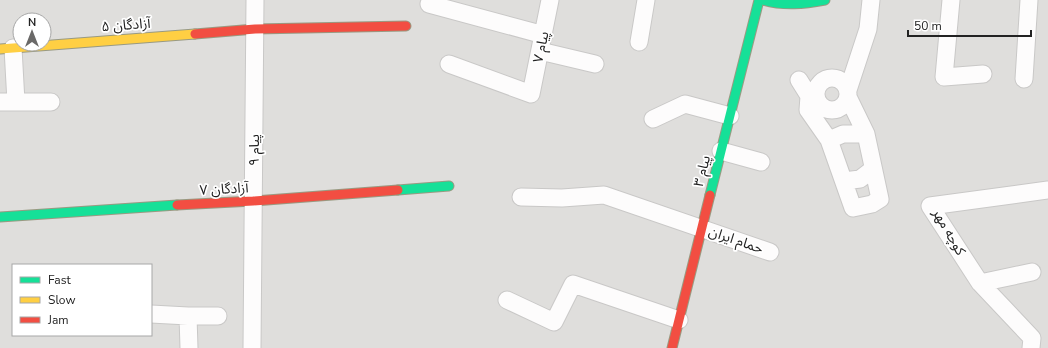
<svg xmlns="http://www.w3.org/2000/svg" width="1048" height="348" viewBox="0 0 1048 348" font-family="'Nunito Sans','Noto Sans Arabic',sans-serif">
  <style>
    .residential { fill: #dfdedc; fill-rule: evenodd }
    .lines { fill: none; stroke-linecap: round; stroke-linejoin: round }
    .street-casing { stroke: #c9c8c7; stroke-width: 19 }
    .fast-casing { stroke: #999a82; stroke-width: 11 }
    .slow-casing { stroke: #999a82; stroke-width: 11 }
    .jam-casing { stroke: #999a82; stroke-width: 11 }
    .street { stroke: #fdfcfc; stroke-width: 17 }
    .fast { stroke: #16e098; stroke-width: 9 }
    .slow { stroke: #ffcf43; stroke-width: 9 }
    .jam { stroke: #f24e42; stroke-width: 9 }
    .labels { text-anchor: middle; dominant-baseline: central; stroke-width: 3.5; stroke-linejoin: round; paint-order: stroke }
    .street-label { font-size: 14px; fill: #222; stroke: #fff }
  </style>
  <rect width="100%" height="100%" fill="#f0eeeb"/>
  <path class="residential" d="M0,0H1048V348H0ZM20,20H44V44H20ZM13,265H151V335H13Z"/>
  <g class="lines">
    <defs>
      <path id="street" d="M951,0L944,77L983,74
        M429,4L544,35
        M639,42L646,0
        M13,48L16,102
        M540,51L595,64
        M449,64L531,94L550,0
        M816 94a16 16 0 1 1 32 0a16 16 0 1 1-32 0Z
        M1024,79L1029,0
        M799,80L809,96L808,110L829,140L853,208L872,204L880,199L866,134L848,97
        M848,90L868,29L871,0
        M0,102H51
        M653,119L685,104L730,116
        M829,140L843,134H866
        M721,151L761,162
        M844,181L860,179L873,169
        M521,197L562,198L604,195L770,252
        M980,283L1032,272
        M507,300L554,322L573,284L679,320
        M151,314L188,316H218
        M188,316L189,348
        M252,348L255,0
        M1031,348L1032,338L980,283L930,206L1048,190"/>
      <path id="fast" d="M763,0C784,6 804,4 825,0
        M398,190L449,186
        M710,195L759,0
        M0,217L177,205"/>
      <path id="slow" d="M0,49L195,34"/>
      <path id="jam" d="M195,34L255,29L406,26
        M177,205L253,201L398,190
        M672,348L710,195"/>
    </defs>
    <use href="#street" class="street-casing"/>
    <use href="#fast" class="fast-casing"/>
    <use href="#slow" class="slow-casing"/>
    <use href="#jam" class="jam-casing"/>
    <use href="#street" class="street"/>
    <use href="#fast" class="fast"/>
    <use href="#slow" class="slow"/>
    <use href="#jam" class="jam"/>
  </g>
  <g class="labels">
    <g class="street-label">
      <text transform="translate(126 25) rotate(-4)">آزادگان ۵</text>
      <text transform="translate(541 47) rotate(-78)">پیام ۷</text>
      <text transform="translate(254 150) rotate(-90)">پیام ۹</text>
      <text transform="translate(702 171) rotate(-76)">پيام ۳</text>
      <text transform="translate(224 189) rotate(-3)">آزادگان ۷</text>
      <text transform="translate(949 232) rotate(60)">کوچه مهر</text>
      <text transform="translate(736 240) rotate(19)">حمام ایران</text>
    </g>
  </g>
  <rect x="12" y="264" width="140" height="72" fill="#ffffff" stroke="#a7a7a7"/>
  <rect x="20" y="277" width="20" height="6" fill="#16e098" stroke="#a7a7a7"/>
  <text x="48" y="284" font-size="12" fill="#222222">Fast</text>
  <rect x="20" y="297" width="20" height="6" fill="#ffcf43" stroke="#a7a7a7"/>
  <text x="48" y="304" font-size="12" fill="#222222">Slow</text>
  <rect x="20" y="317" width="20" height="6" fill="#f24e42" stroke="#a7a7a7"/>
  <text x="48" y="324" font-size="12" fill="#222222">Jam</text>
  <g transform="translate(32 32)"><circle r="19" fill="#ffffff" stroke="#a7a7a7"/>
  <path d="M0-3L7 15L0 10L-7 15Z" fill="#6a6968"/>
  <text y="-6" font-size="11" font-weight="bold" text-anchor="middle" fill="#222222">N</text>
  </g>
  <path d="M908 30v6h123v-6" fill="none" stroke="#222222" stroke-width="2"/>
  <text x="914" y="30" font-size="12" fill="#222222" stroke="#ffffff" stroke-width="3" paint-order="stroke">50 m</text>
</svg>
